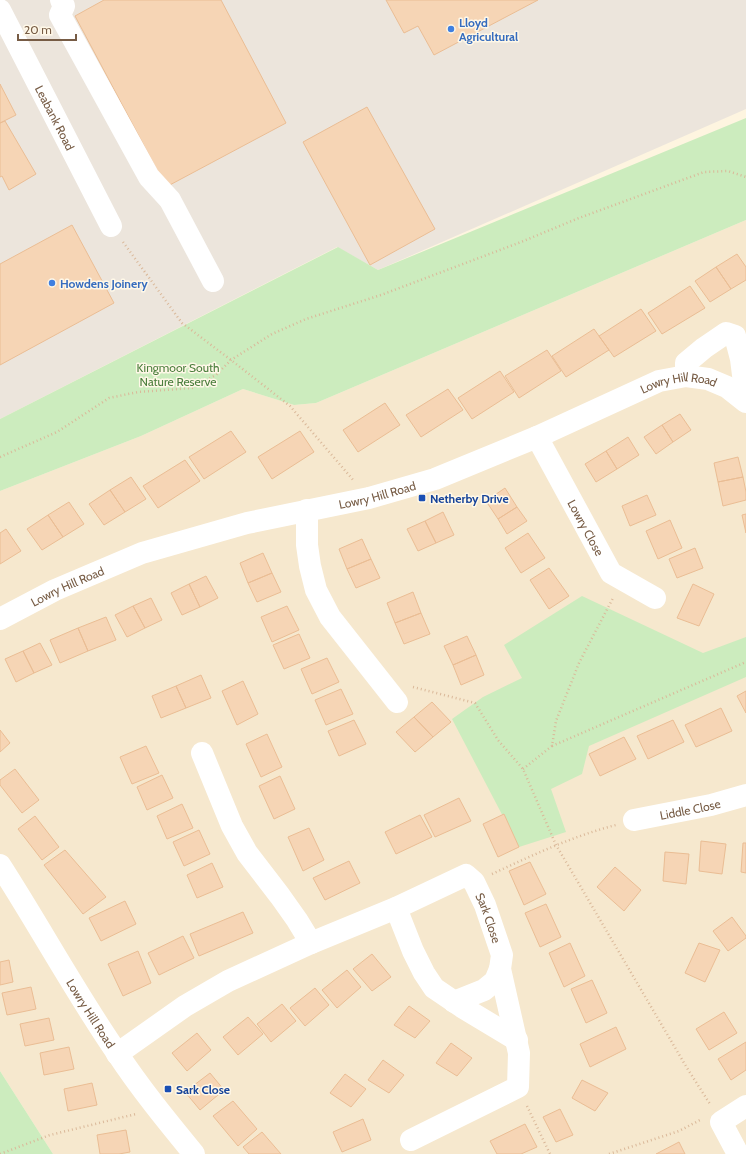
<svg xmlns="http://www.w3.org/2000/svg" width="746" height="1154" viewBox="0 0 746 1154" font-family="Cabin,sans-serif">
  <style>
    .residential { fill: #f6e8ce }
    .industrial { fill: #ece5dc }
    .green { fill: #ccecbe }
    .building { fill: #f6d5b5; stroke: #eabd94 }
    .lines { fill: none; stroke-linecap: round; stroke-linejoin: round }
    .path { stroke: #dab899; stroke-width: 2.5; stroke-dasharray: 1 3; stroke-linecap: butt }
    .minor { stroke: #fff; stroke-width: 22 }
    .shop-dot { fill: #3f7fe0; stroke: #fff8e8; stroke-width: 1.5 }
    .transit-dot { fill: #1a4fb4; stroke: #fff8e8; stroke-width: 1.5 }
    .labels { text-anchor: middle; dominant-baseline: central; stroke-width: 3; stroke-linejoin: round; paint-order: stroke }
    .shop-label { font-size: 12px; font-weight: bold; fill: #366cbe; stroke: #fff8e8; text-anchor: start }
    .street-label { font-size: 12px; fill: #775c45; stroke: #fff8e8 }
    .park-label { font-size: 12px; fill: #4a7e3c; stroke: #fff8e8 }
    .transit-label { font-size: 12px; font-weight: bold; fill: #164399; stroke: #fff8e8; text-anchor: start }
  </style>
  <rect width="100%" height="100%" fill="#fef5e0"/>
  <path class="residential" d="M746,220V1154H53L0,1071V491L141,436L243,389L294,405L316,403Z"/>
  <path class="industrial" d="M0,0H746V109L378,270L337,247L0,419Z"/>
  <path class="green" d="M746,118V220L316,403L294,405L243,389L141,436L0,491V419L338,247L378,270Z
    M582,596L703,653L746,637V677L589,746L582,774L551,789L566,832L519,847L452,719L483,697L522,678L504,645Z
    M0,1071L53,1154H0Z"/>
  <path class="building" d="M104,0H221L286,123L166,187L75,16Z
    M386,0H538L434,55L418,26L404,33Z
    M0,84L16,115L0,123Z
    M367,107L435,229L370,265L303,142Z
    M5,121L36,174L9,190L2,176L0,177V123Z
    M72,225L114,303L0,365V264Z
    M737,254L746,267V280L731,289L716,267Z
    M716,267L731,289L710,302L695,281Z
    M690,286L705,308L662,334L648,313Z
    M641,309L656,331L614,357L599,336Z
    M594,329L609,350L566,377L552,356Z
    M547,350L561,371L519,398L505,376Z
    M500,371L514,392L472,419L458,398Z
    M448,389L463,410L421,437L406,415Z
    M385,403L400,425L358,452L343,430Z
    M680,414L691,430L673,442L662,425Z
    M662,425L673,442L656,454L644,437Z
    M231,431L246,452L204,479L189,457Z
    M300,431L314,452L272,479L258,457Z
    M628,437L639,455L617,469L606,451Z
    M606,451L617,469L596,482L585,464Z
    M738,457L743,477L718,482L714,463Z
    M185,460L200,481L158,508L143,486Z
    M131,477L146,499L125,512L110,490Z
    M743,477L746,492V500L723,506L718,482Z
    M505,488L517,507L498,519L486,501Z
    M110,490L125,512L104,525L89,504Z
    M647,495L656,515L630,526L622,506Z
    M69,502L84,524L63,537L48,515Z
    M517,507L527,521L507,534L498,519Z
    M443,512L454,535L436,543L425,521Z
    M746,514V533L742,515Z
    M48,515L63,537L42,550L27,529Z
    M670,520L682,548L658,559L646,531Z
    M425,521L436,543L418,551L407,529Z
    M6,529L21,551L0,564V533Z
    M528,533L545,558L521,573L505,548Z
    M362,539L371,559L347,569L339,549Z
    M695,548L703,568L677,578L669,559Z
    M263,553L272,573L248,583L240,563Z
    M371,559L380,578L356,588L347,569Z
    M549,568L569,596L549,609L530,580Z
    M272,573L281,592L257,602L248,583Z
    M206,576L218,598L200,607L189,584Z
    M189,584L200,607L182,615L171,593Z
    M693,584L714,594L699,626L677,618Z
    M413,592L421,613L395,623L387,603Z
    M151,598L162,620L145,628L133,606Z
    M133,606L145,628L127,637L115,615Z
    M287,606L299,630L272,642L261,617Z
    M421,613L430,634L404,644L395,623Z
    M106,617L116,640L88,651L78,628Z
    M78,628L88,651L60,663L50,640Z
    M299,634L310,658L284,669L273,645Z
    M467,636L476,655L453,665L444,646Z
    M40,643L52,665L34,673L23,651Z
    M23,651L34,673L16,682L5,659Z
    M476,655L484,675L461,685L453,665Z
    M327,658L339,682L312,694L301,669Z
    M201,675L211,698L186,708L176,686Z
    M243,681L258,714L237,725L222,691Z
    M176,686L186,708L161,718L152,696Z
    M341,689L353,714L326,725L315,700Z
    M746,691V713L737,696Z
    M432,702L451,722L433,737L414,717Z
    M721,708L732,731L696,747L685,725Z
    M414,717L433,737L415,752L396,732Z
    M354,720L366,744L339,756L328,731Z
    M673,720L684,742L648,759L637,736Z
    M0,730L10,743L0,752Z
    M267,734L282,767L261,777L246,744Z
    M624,737L636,759L600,776L589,754Z
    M146,746L159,773L132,784L120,757Z
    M15,769L39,800L22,813L0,785V780Z
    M162,775L173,798L147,810L137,787Z
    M280,776L295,809L274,819L259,786Z
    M459,798L471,821L435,837L424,815Z
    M182,804L193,828L167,839L157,816Z
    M504,814L519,847L498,857L483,824Z
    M420,815L432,837L396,854L385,832Z
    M35,816L59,847L42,860L18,829Z
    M309,828L324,860L303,871L288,837Z
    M199,830L210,854L184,866L173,842Z
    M701,841L726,844L722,874L699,871Z
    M743,843H746V873L741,872Z
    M65,850L106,897L83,914L44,865Z
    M665,852L689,854L686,884L663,881Z
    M349,861L360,883L325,900L313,878Z
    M530,862L546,894L524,905L509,871Z
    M212,863L223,887L197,898L187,875Z
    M615,867L641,890L624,911L597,887Z
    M125,901L136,924L101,941L89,918Z
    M546,904L561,937L540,947L525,913Z
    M243,912L253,933L199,956L190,934Z
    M732,917L746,936V938L728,951L713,931Z
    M183,936L194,958L159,975L148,953Z
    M570,943L585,976L564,987L549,953Z
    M699,943L720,950L705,982L685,973Z
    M138,951L151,983L123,996L108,964Z
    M372,954L391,977L372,991L353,969Z
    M9,960L13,982L0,985V962Z
    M347,970L361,987L337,1008L322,990Z
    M592,980L607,1013L586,1023L571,989Z
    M31,987L36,1009L7,1015L2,993Z
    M315,988L329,1005L305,1026L290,1008Z
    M282,1004L296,1021L271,1042L257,1024Z
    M409,1006L430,1021L415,1038L394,1025Z
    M724,1012L737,1033L709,1050L696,1029Z
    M248,1017L263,1034L238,1055L223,1037Z
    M49,1018L54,1040L25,1046L20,1024Z
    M616,1027L626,1049L590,1067L580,1044Z
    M197,1033L211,1050L187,1071L172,1053Z
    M746,1042V1070L731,1080L718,1059Z
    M451,1043L472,1058L457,1076L436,1063Z
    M69,1047L74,1069L44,1075L40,1053Z
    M383,1060L404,1075L389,1093L368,1080Z
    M210,1073L224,1090L200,1110L185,1092Z
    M345,1074L366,1089L351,1107L330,1093Z
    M582,1080L608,1093L595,1111L572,1098Z
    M92,1083L97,1105L68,1111L64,1089Z
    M233,1101L257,1129L238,1146L213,1116Z
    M560,1109L573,1135L556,1142L543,1117Z
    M363,1119L371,1140L342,1152L333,1132Z
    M525,1124L537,1147L521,1154H497L490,1141Z
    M126,1130L130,1152L119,1154H100L97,1135Z
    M262,1132L281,1154H249L243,1147Z
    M679,1142L685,1154H656Z"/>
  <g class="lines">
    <path class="path" d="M123,242L182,323L231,360L290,406L354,481
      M0,457L57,432L109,398L138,392L192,388L216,375L231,360L272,334L306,319L381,295L521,242L579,218L704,172L728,171L746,177
      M413,687L475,703L498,740L523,769L556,845L572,872L687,1068L710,1104
      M552,746L746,662
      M523,769L552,746L556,721L579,663L613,598
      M492,874C533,855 573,836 616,825
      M527,1106L550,1154
      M0,1154L50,1135L136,1114
      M609,1154L679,1131L702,1119"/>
    <g class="minor">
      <path d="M61,0L64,6L60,15L149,177L170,200L213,281"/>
      <path id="s1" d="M0,10L111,226"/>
      <path d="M686,376V363L704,348L726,333L735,336L741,359L744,383L736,393"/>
      <path id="s2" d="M537,437L611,573L655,598"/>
      <path d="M307,510V545L310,566L316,590L330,617L397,702"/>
      <path id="s3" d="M0,619L55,590L142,553L247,523L369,498L435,479L537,437L659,381L686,376L708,379L727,387L746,402"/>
      <path d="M202,753L232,826L247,853L280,896L297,920L311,943"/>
      <path id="s4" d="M634,820L711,805L746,795"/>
      <path id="s5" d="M0,865C40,927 75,992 117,1053C140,1088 167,1121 194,1154"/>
      <path d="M396,908L413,951L424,973L434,988L462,1007L517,1040"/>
      <path d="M454,1002L484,990L495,981L500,969"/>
      <path id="s6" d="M117,1054L185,1006L228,981L311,943L396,908L466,875L474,882L485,905L502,955L500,969L519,1053L518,1087L411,1140"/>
      <path d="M738,1154L721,1122L746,1106"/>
    </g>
  </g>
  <g class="shop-dot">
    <circle cx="451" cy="29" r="4"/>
    <circle cx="52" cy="283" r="4"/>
  </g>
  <g class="transit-dot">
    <rect x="418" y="494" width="8" height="8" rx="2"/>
    <rect x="164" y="1085" width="8" height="8" rx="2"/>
  </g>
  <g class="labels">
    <g class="shop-label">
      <text x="459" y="22">Lloyd<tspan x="459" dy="14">Agricultural</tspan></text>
      <text x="60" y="283">Howdens Joinery</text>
    </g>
    <g class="street-label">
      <text stroke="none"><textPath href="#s1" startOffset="121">Leabank Road</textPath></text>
      <text stroke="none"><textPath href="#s3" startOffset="723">Lowry Hill Road</textPath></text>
      <text stroke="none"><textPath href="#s3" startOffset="399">Lowry Hill Road</textPath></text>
      <text stroke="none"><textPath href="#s2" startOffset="103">Lowry Close</textPath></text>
      <text stroke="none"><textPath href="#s3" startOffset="75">Lowry Hill Road</textPath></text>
      <text stroke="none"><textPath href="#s4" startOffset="57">Liddle Close</textPath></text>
      <text stroke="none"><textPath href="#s6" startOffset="443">Sark Close</textPath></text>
      <text stroke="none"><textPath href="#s5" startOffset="174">Lowry Hill Road</textPath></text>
    </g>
    <g class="park-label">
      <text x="178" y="367">Kingmoor South<tspan x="178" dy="14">Nature Reserve</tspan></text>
    </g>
    <g class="transit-label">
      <text x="430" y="498">Netherby Drive</text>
      <text x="176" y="1089">Sark Close</text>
    </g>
  </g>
  <path d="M18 34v6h58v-6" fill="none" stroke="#775c45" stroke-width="2"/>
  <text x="24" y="34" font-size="12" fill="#775c45" stroke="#fff8e8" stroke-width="3" paint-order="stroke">20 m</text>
</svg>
